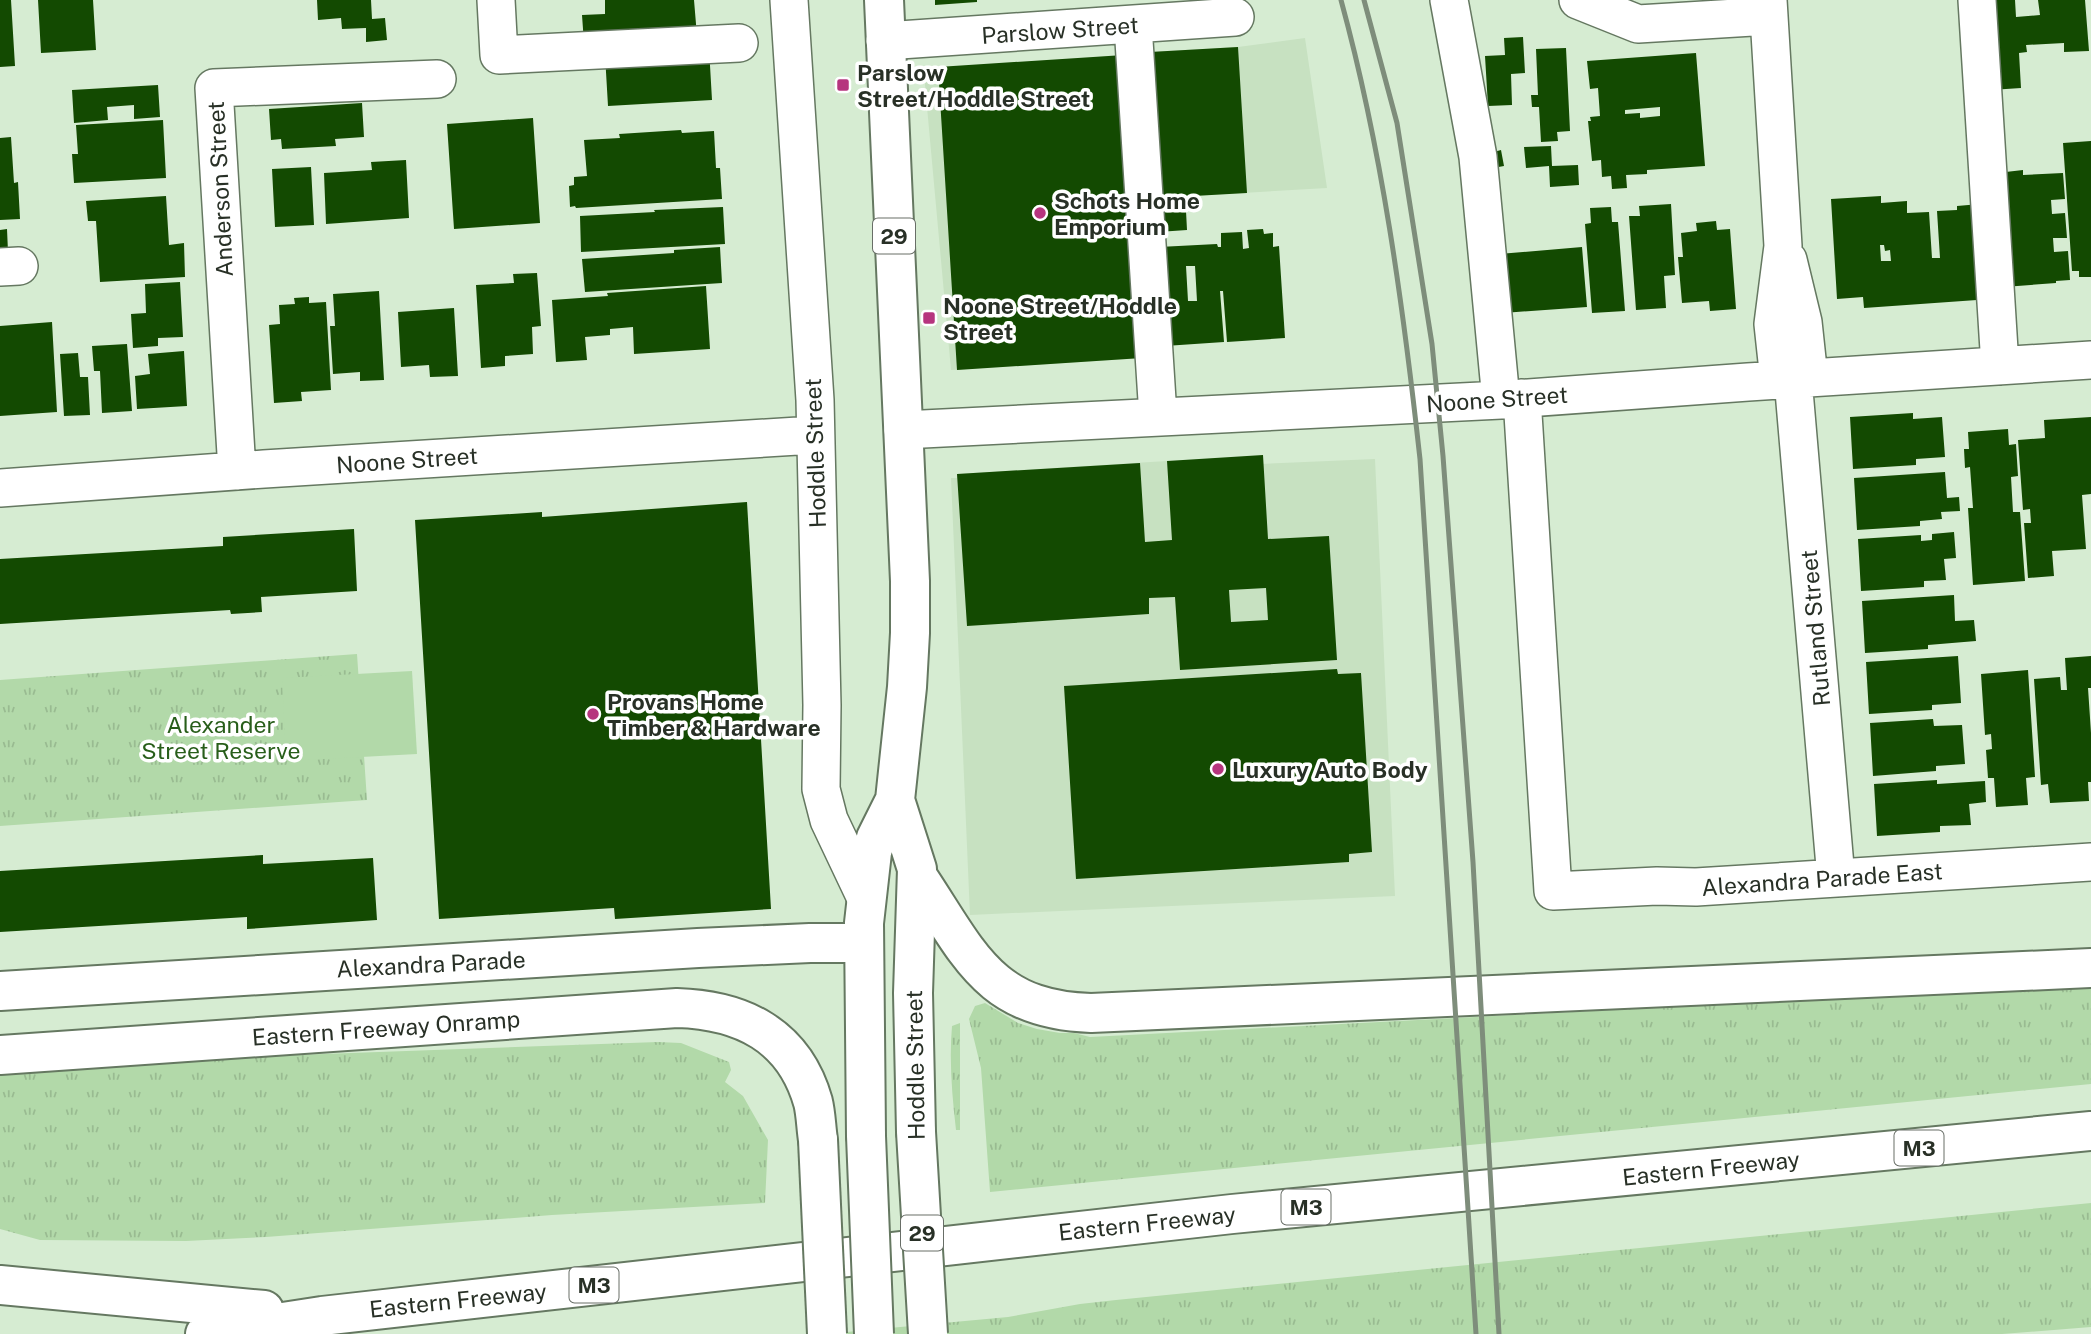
<svg xmlns="http://www.w3.org/2000/svg" width="2091" height="1334" viewBox="0 0 2091 1334" font-family="'Public Sans',sans-serif">
  <style>
    .built { fill: #c7e1c1 }
    .grass { fill: url(#grass-tufts) }
    .pitch { fill: #b2d9a9 }
    .building { fill: #134a01; fill-rule: evenodd }
    .lines { fill: none; stroke-linecap: round; stroke-linejoin: round }
    .minor-casing { stroke: #657861; stroke-width: 40 }
    .major-casing { stroke: #657861; stroke-width: 42 }
    .highway-casing { stroke: #657861; stroke-width: 42 }
    .minor { stroke: #fff; stroke-width: 37 }
    .major { stroke: #fff; stroke-width: 38 }
    .highway { stroke: #fff; stroke-width: 38 }
    .rail { stroke: #7e8d7b; stroke-width: 5 }
    .major-bridge-casing { stroke: #657861; stroke-width: 42; stroke-linecap: butt }
    .highway-bridge-casing { stroke: #657861; stroke-width: 42; stroke-linecap: butt }
    .major-bridge { stroke: #fff; stroke-width: 38 }
    .highway-bridge { stroke: #fff; stroke-width: 38 }
    .poi-dot { fill: #b6357e; stroke: #fff; stroke-width: 2.5 }
    .labels { text-anchor: middle; dominant-baseline: central; stroke-width: 7; stroke-linejoin: round; paint-order: stroke }
    .shield { fill: #fff; stroke: #686e67; stroke-width: 2 }
    .shield-label { font-size: 21px; font-weight: bold; fill: #283026 }
    .street-label { font-size: 23px; fill: #283026; stroke: #fff }
    .poi-label { font-size: 23px; font-weight: bold; fill: #283026; stroke: #fff; text-anchor: start }
    .park-label { font-size: 23px; fill: #285e1a; stroke: #fff }
  </style>
  <defs>
    <pattern id="grass-tufts" width="24" height="20" patternUnits="userSpaceOnUse" patternTransform="scale(1.75)"><rect width="24" height="20" fill="#b2d9a9"/><path d="M3 7l-1-3M5 7V3M7 7l1-3M15 17l-1-3M17 17v-4M19 17l1-3" fill="none" stroke="#99bb91"/></pattern>
  </defs>
  <rect width="100%" height="100%" fill="#d6ecd2"/>
  <path class="built" d="M1305,38L1327,188L1158,198L1145,358L951,370L924,74L1149,52L1238,47Z
    M1375,459L1395,896L970,915L951,478H957V474L1167,461L1168,468Z"/>
  <path class="grass" d="M357,654L367,800L0,826V680Z
    M2091,985V1084L990,1192L981,1068L969,1019L975,1006L985,1003L1018,1023L1037,1029L1060,1033H1074L1090,1037Z
    M960,1023V1130H956C952,1095 949,1061 952,1026Z
    M658,1042L681,1043L729,1062L731,1070L725,1082L743,1096L768,1140L765,1203L552,1215L266,1237L186,1241L40,1240L0,1229V1076L7,1074L237,1057Z
    M2091,1203V1327L2002,1334H825L1008,1317L1080,1304L1116,1300Z"/>
  <path class="pitch" d="M412,671L417,754L286,761L282,678Z"/>
  <path class="building" d="M0,0H11L15,66L0,67Z
    M38,0H93L96,50L41,53Z
    M317,0H371L372,19L385,18L387,40L366,42V28L342,29L341,18L318,20Z
    M605,0H694L697,36L584,43L582,15L605,14Z
    M935,0H977V2L935,5Z
    M1991,0H2015L2016,17L2040,15L2038,0H2085L2089,51L2064,52V43L2026,45L2027,52L2019,53L2021,88L1991,90Z
    M1523,37L1525,73L1511,74L1512,105L1488,106L1485,56L1505,55L1504,38Z
    M1238,47L1247,193L1158,198L1150,52Z
    M709,48L712,100L608,106L605,55Z
    M1566,48L1570,131L1557,132L1558,141L1541,142L1539,107H1532L1531,95H1538L1536,49Z
    M1696,53L1705,166L1647,170V174L1626,175L1627,188L1612,189L1611,176L1602,177L1601,160L1592,161L1588,121H1591L1590,117L1600,116L1598,88L1590,89L1587,61ZM1660,107V116L1640,118V113L1625,114V110Z
    M1124,55L1142,358L957,370L938,67Z
    M158,85L160,117L134,119V105L107,107L108,120L74,123L72,90Z
    M362,103L364,137L335,139L336,146L282,149L281,139L271,140L269,109Z
    M533,118L540,223L454,229L447,124Z
    M163,120L166,178L74,183L72,154H78L76,125Z
    M681,130L682,133L714,131L716,168H720L722,199L576,208L575,206L570,207L569,186L574,185V177L587,176L584,140L620,138L619,134Z
    M11,137L14,183L18,182L20,219L0,220V138Z
    M2091,141V277H2079V271H2072L2063,143Z
    M1551,146L1552,166L1578,165L1579,185L1550,187L1549,166L1526,168L1524,147Z
    M1501,150L1504,166L1493,168L1490,153Z
    M406,160L409,218L326,224L324,173L372,170L371,162Z
    M311,167L314,225L275,227L272,169Z
    M2023,170V175L2063,173L2065,199L2051,200L2052,214L2065,213L2067,238H2053L2054,252L2068,251L2070,280L2056,281V283L2004,287L1997,173Z
    M166,196L169,245L184,243L185,277L100,282L96,221H88L86,201Z
    M1881,196V203L1907,201V213L1929,212L1932,258H1940L1937,211L1957,210V206L1980,204L1991,299L1864,308L1863,297L1837,299L1831,199ZM1880,245H1884L1885,251L1890,250L1891,261H1881Z
    M1671,204L1675,275L1664,276L1666,308L1636,310L1629,216H1640L1639,206Z
    M723,207L725,244L581,252L580,216L655,212L654,210Z
    M1611,207L1612,222H1618L1625,311L1592,313L1585,224L1591,223L1590,208Z
    M1186,211L1187,230L1158,232L1157,213Z
    M1716,221L1717,230L1730,229L1736,309L1710,311L1709,301L1682,303L1678,257H1683L1681,233L1697,231L1696,223Z
    M7,229L8,252L0,253V230Z
    M1263,229L1264,234L1273,233V247L1279,246L1285,338L1227,342L1223,291H1220L1224,342L1165,346L1159,247L1217,244L1218,247H1221V233L1242,232L1243,249L1249,248L1247,230ZM1186,266H1195L1197,301H1188Z
    M720,247L722,283L585,292L582,259L674,253V250Z
    M1582,247L1587,307L1503,313L1499,254Z
    M537,273L541,326L532,327L533,354L505,356V366L481,368L476,285L514,283L513,274Z
    M180,282L183,337L158,338V346L133,348L131,314L146,313L145,284Z
    M706,286L710,349L634,354L633,327L610,329V335L585,337L587,360L556,362L552,300L608,296L607,293Z
    M379,291L384,380L360,381V372L333,374L330,326H335L333,294Z
    M309,297V303L326,302L331,390L301,392L302,401L274,403L269,325L280,324L279,305L295,304L294,298Z
    M454,308L458,376L430,377L429,365L401,367L398,312Z
    M52,322L57,412L0,416V326Z
    M127,344L132,411L102,413L100,371H94L92,346Z
    M184,351L187,406L137,409L135,376L150,374L148,354Z
    M78,353L80,377H88L90,415L64,416L60,354Z
    M1913,413V419L1942,417L1945,457L1916,459V465L1853,469L1850,417Z
    M2091,417V494L2082,495L2086,549L2052,551L2054,576L2028,578L2024,523H2031L2030,509L2023,510L2018,440L2045,438L2044,420Z
    M2008,429L2009,445L2016,444L2018,476L2011,477L2013,512H2020L2025,581L1973,585L1968,508H1973L1970,467L1965,468L1964,449H1969L1968,432Z
    M1263,455L1268,539L1329,536L1337,660L1180,670L1175,597L1149,598V614L967,626L957,474L1140,463L1145,542L1172,540L1167,461ZM1266,588L1268,620L1231,622L1229,590Z
    M1945,472L1947,498L1959,497L1960,511L1941,512L1942,519L1920,521V526L1857,530L1854,478Z
    M747,502L771,909L615,919L614,908L439,919L415,520L542,512V517Z
    M354,529L357,591L261,597L262,612L231,614L230,610L0,624V559L223,546V537Z
    M1954,532L1956,558L1944,559L1946,580L1924,581V587L1861,591L1858,539L1921,535V541L1932,540V534Z
    M1954,595L1955,621L1974,620L1976,641L1928,645V649L1865,653L1862,601Z
    M1958,656L1961,703L1932,705V710L1869,714L1866,662Z
    M2091,656V688H2088L2091,733V782H2088L2089,801L2050,803L2048,784L2041,785L2034,679L2060,677L2061,690H2067L2065,658Z
    M1337,669L1338,674L1361,673L1372,852L1349,854V862L1076,879L1064,686Z
    M2028,670L2035,777L2026,778L2028,805L1996,807L1994,778H1988L1986,750L1992,749L1991,734L1985,735L1981,674Z
    M1933,719L1934,726L1962,725L1965,764L1936,766V771L1873,776L1870,723Z
    M1937,780V784L1985,781L1986,802L1969,804L1971,825L1940,826V832L1877,836L1874,784Z
    M263,855V864L373,858L377,920L247,929V917L0,932V871Z"/>
  <g class="lines">
    <defs>
      <path id="minor" d="M496,0L499,55L739,43
        M789,0L815,400L822,705L821,789L829,820L866,898
        M1449,0L1478,157L1501,400
        M1578,0L1638,24L1769,16
        M1768,0L1783,246L1773,324L1779,380
        M1977,0L2000,366
        M1133,25L1158,416
        M885,41L1235,17
        M1788,260L1803,322L1809,378
        M0,267L19,266
        M1793,379L1836,878
        M1522,398L1553,891L1657,886L1696,887L2091,862
        M903,430L1501,400L1748,382L2091,360
        M237,471L214,88L437,79
        M0,488L264,469L814,435"/>
      <path id="major" d="M895,800L917,869L913,993L916,1132
        M0,991L698,948L810,943H862
        M866,1136L864,923L872,852L876,838L895,800L907,687L910,633V581L884,0"/>
      <path id="highway" d="M918,877C969,953 988,1010 1091,1013L2091,968
        M0,1055L677,1008C742,1010 794,1035 813,1102C816,1114 816,1127 818,1140
        M0,1285L264,1310
        M205,1334L322,1316L1232,1214L2091,1131"/>
    </defs>
    <use href="#minor" class="minor-casing"/>
    <use href="#major" class="major-casing"/>
    <use href="#highway" class="highway-casing"/>
    <use href="#minor" class="minor"/>
    <use href="#major" class="major"/>
    <use href="#highway" class="highway"/>
    <path class="rail" d="M1341,0C1382,150 1403,305 1420,459L1476,1334
      M1364,0L1397,123L1432,344L1443,456L1473,862L1499,1334"/>
    <defs>
      <path id="major-bridge" d="M916,1132L928,1334
        M866,1136L874,1334"/>
      <path id="highway-bridge" d="M818,1140L827,1334"/>
    </defs>
    <use href="#major-bridge" class="major-bridge-casing"/>
    <use href="#highway-bridge" class="highway-bridge-casing"/>
    <use href="#major-bridge" class="major-bridge"/>
    <use href="#highway-bridge" class="highway-bridge"/>
  </g>
  <g class="poi-dot">
    <rect x="836" y="78" width="14" height="14" rx="3.5"/>
    <circle cx="1040" cy="213" r="7"/>
    <rect x="922" y="311" width="14" height="14" rx="3.5"/>
    <circle cx="593" cy="714" r="7"/>
    <circle cx="1218" cy="769" r="7"/>
  </g>
  <g class="labels">
    <g class="shield">
      <rect x="873" y="218.5" width="42" height="35" rx="5"/>
      <rect x="1894.5" y="1130.5" width="49" height="35" rx="5"/>
      <rect x="1281.5" y="1189.5" width="49" height="35" rx="5"/>
      <rect x="901" y="1215.5" width="42" height="35" rx="5"/>
      <rect x="569.5" y="1267.5" width="49" height="35" rx="5"/>
    </g>
    <g class="shield-label">
      <text x="894" y="236">29</text>
      <text x="1919" y="1148">M3</text>
      <text x="1306" y="1207">M3</text>
      <text x="922" y="1233">29</text>
      <text x="594" y="1285">M3</text>
    </g>
    <g class="street-label">
      <text transform="translate(1060 30) rotate(-4)">Parslow Street</text>
      <text transform="translate(220 189) rotate(-93)">Anderson Street</text>
      <text transform="translate(1497 399) rotate(-4)">Noone Street</text>
      <text transform="translate(815 453) rotate(-92)">Hoddle Street</text>
      <text transform="translate(407 460) rotate(-4)">Noone Street</text>
      <text transform="translate(1815 628) rotate(-95)">Rutland Street</text>
      <text transform="translate(1822 879) rotate(-4)">Alexandra Parade East</text>
      <text transform="translate(431 964) rotate(-3)">Alexandra Parade</text>
      <text transform="translate(386 1028) rotate(-4)">Eastern Freeway Onramp</text>
      <text transform="translate(915 1065) rotate(-91)">Hoddle Street</text>
      <text transform="translate(1711 1168) rotate(-6)">Eastern Freeway</text>
      <text transform="translate(1147 1223) rotate(-6)">Eastern Freeway</text>
      <text transform="translate(458 1300) rotate(-6)">Eastern Freeway</text>
    </g>
    <g class="poi-label">
      <text x="857" y="72">Parslow<tspan x="857" dy="26">Street/Hoddle Street</tspan></text>
      <text x="1054" y="200">Schots Home<tspan x="1054" dy="26">Emporium</tspan></text>
      <text x="943" y="305">Noone Street/Hoddle<tspan x="943" dy="26">Street</tspan></text>
      <text x="607" y="701">Provans Home<tspan x="607" dy="26">Timber &amp; Hardware</tspan></text>
      <text x="1232" y="769">Luxury Auto Body</text>
    </g>
    <g class="park-label">
      <text x="221" y="724">Alexander<tspan x="221" dy="26">Street Reserve</tspan></text>
    </g>
  </g>
</svg>
